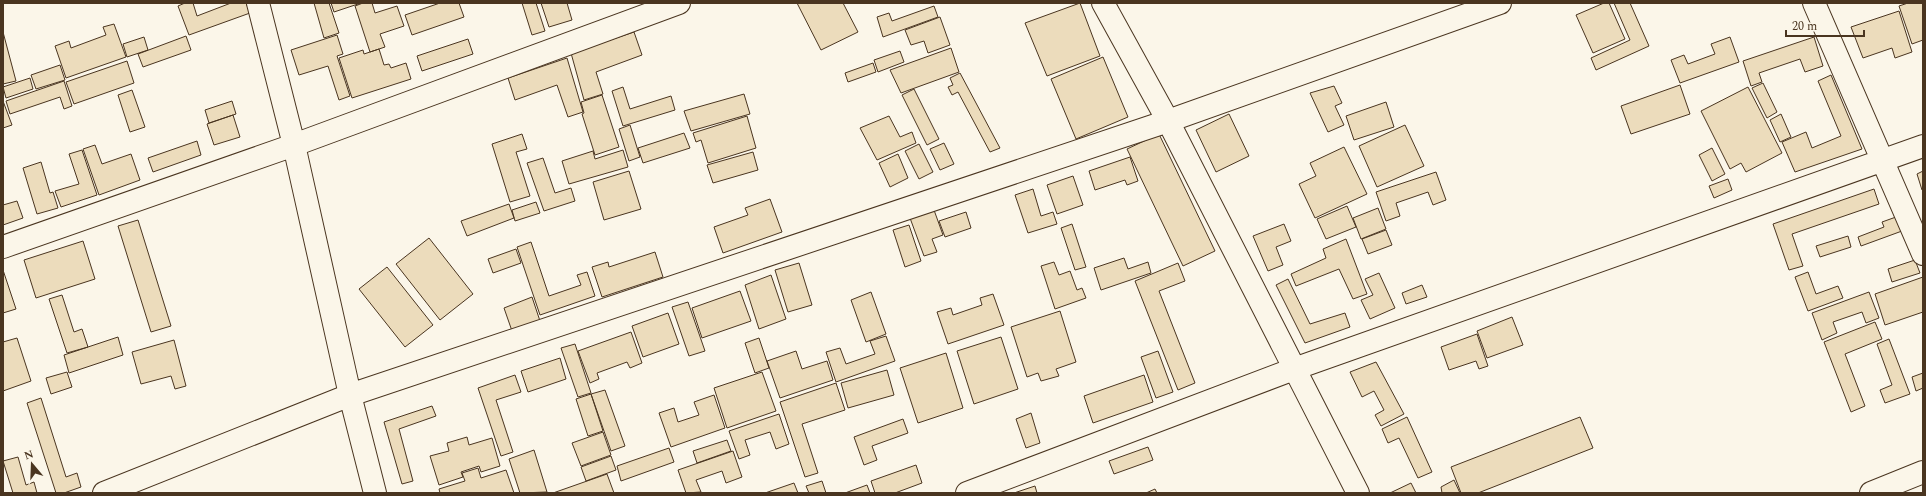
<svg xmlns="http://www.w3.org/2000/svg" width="1926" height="496" viewBox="0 0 1926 496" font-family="Spectral,serif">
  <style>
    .building { fill: #ecdcbc; stroke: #4a3520 }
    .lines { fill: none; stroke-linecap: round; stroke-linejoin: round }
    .minor-casing { stroke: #4a3520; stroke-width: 24 }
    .tertiary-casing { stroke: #4a3520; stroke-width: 24 }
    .minor { stroke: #fbf6e9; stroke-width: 22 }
    .tertiary { stroke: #fbf6e9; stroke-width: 22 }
  </style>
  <rect width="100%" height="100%" fill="#fbf6e9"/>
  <path class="building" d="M185,3H193L197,16L231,3H246L250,13L189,35L178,6Z
    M314,3H329L339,33L324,38Z
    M331,3H361L334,12Z
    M363,3H372L375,13L397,6L404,26L380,34L385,47L370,52L355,6Z
    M440,3H459L464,17L412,35L405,15Z
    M522,3H536L545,31L532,35Z
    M541,3H567L572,20L549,27Z
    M797,3H843L858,32L821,50Z
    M1080,3L1100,56L1047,76L1025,23Z
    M1604,3H1609L1625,39L1593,53L1576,15Z
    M1614,3H1630L1649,46L1596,70L1591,58L1630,40Z
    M1908,3H1923V40L1912,44L1899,6Z
    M934,6L938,17L883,37L877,17L889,13L892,21Z
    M1899,11L1912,52L1895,58L1892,48L1863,58L1851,27Z
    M940,17L950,45L928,53L924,41L911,45L905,30Z
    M114,24L126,57L66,78L55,46L69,41L71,48L106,35L103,27Z
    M3,32L16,81L3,84Z
    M634,32L642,55L596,72L603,94L584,100L571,53Z
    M337,35L343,54L337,56L350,96L339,100L328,66L299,75L291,50Z
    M186,36L191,50L143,67L138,54Z
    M144,37L148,50L127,57L123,44Z
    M1730,37L1739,62L1680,83L1671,60L1684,55L1688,64L1715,54L1711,44Z
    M1814,37L1823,66L1805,72L1800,59L1759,73L1762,82L1751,86L1743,61Z
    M468,39L473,54L422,71L417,56Z
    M951,48L959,72L901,93L890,70Z
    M379,49L384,65L389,64L391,68L406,63L411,79L352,98L339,58L363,50L364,54Z
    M900,51L904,62L878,72L874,60Z
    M1103,57L1128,117L1076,139L1051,79Z
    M567,58L583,112L568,117L557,85L515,100L508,78Z
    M127,61L134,83L74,104L66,82Z
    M873,63L876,72L848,82L845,73Z
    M60,65L65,80L36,89L31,75Z
    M960,73L1000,148L990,152L958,92L952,95L948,87L953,85L950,78Z
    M1831,75L1862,149L1795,172L1782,142L1806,132L1812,148L1841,136L1818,81Z
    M30,78L33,89L6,98L3,87Z
    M64,81L72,106L64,109L60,97L10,114L6,101Z
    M1763,83L1777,112L1767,118L1752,88Z
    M1680,85L1690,114L1631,134L1621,106Z
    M1334,86L1342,103L1335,106L1344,125L1328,132L1310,93Z
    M623,87L630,109L671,96L675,110L623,126L612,91Z
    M1748,87L1782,153L1746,172L1741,163L1730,169L1701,111Z
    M914,89L939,139L927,145L902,95Z
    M132,90L145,127L130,132L118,95Z
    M744,94L750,114L691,131L684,111Z
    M602,95L619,147L595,155L582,114L584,113L581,102Z
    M3,101L12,125L3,128Z
    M232,101L236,114L209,123L205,110Z
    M1386,102L1394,127L1354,140L1346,116Z
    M1229,114L1249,156L1216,172L1196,130Z
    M1781,114L1791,137L1780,142L1770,120Z
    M233,115L240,137L214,145L207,124Z
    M747,116L756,148L708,163L701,140L696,142L693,133Z
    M889,116L900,137L912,132L916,143L877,160L860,128Z
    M630,125L640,157L629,161L619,129Z
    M1405,125L1424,166L1377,187L1359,146Z
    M684,133L690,148L643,163L638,148Z
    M522,134L527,149L516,152L530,196L510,202L492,144Z
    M1159,134L1215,251L1183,266L1127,149Z
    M197,141L201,155L153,172L148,158Z
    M944,143L954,164L940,170L930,149Z
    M919,144L933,172L919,179L905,151Z
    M95,145L102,164L131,154L140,180L99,195L83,149Z
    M1344,147L1367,194L1315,218L1299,184L1316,176L1310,163Z
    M1712,148L1725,174L1712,181L1699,155Z
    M82,150L97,195L61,207L55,191L79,184L69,154Z
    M623,150L628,167L569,184L562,161L593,151L595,159Z
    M753,152L758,170L713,183L707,165Z
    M898,154L908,178L890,187L879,163Z
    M1130,157L1138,181L1127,185L1125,180L1095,190L1089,171Z
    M543,158L555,193L571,188L575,201L544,211L527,163Z
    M41,162L50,193L53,192L58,208L37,214L23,168Z
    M629,171L641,209L604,220L593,182Z
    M1923,171V190H1922L1917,174Z
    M1436,172L1446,200L1433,205L1428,192L1396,203L1400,216L1386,221L1376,192Z
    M1073,176L1083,205L1057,214L1047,185Z
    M1728,179L1732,190L1714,198L1709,186Z
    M1033,189L1041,216L1053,212L1057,224L1028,233L1015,195Z
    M1874,189L1879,204L1792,234L1803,266L1789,270L1773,224Z
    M770,199L782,232L723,253L714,227L748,215L745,208Z
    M17,201L23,218L3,225V205Z
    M536,202L540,213L515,221L512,210Z
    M509,204L514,218L467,236L461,221Z
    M1347,206L1356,227L1326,239L1317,219Z
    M1378,208L1386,229L1361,239L1353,218Z
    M934,210L943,235L932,239L937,252L924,256L910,218Z
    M966,212L971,228L945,237L939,221Z
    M1896,217L1902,231L1861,246L1858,237L1884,227L1882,222Z
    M138,220L171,326L151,332L118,226Z
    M1072,224L1086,267L1075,270L1061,228Z
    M1284,224L1291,241L1276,247L1283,265L1268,271L1253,236Z
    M909,225L921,261L905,267L893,230Z
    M1386,230L1392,245L1368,254L1362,239Z
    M1848,236L1851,247L1820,257L1816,246Z
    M429,238L473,294L440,320L396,264Z
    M1346,239L1367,294L1353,299L1339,269L1296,286L1291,274L1326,258L1323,249Z
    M83,241L95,279L36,298L24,260Z
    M531,242L549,296L581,285L577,275L587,272L595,296L540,315L517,247Z
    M516,249L521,263L493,273L488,259Z
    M655,252L663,277L602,297L592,267L608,262L609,267Z
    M1124,258L1128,269L1148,262L1151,273L1101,290L1094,268Z
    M1915,260L1920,273L1892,282L1888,269Z
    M1054,262L1059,275L1070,271L1077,290L1082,288L1086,298L1055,309L1041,266Z
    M799,263L812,305L788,312L775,270Z
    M1178,263L1185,281L1159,291L1195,383L1178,390L1135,281Z
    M387,267L433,325L405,347L359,289Z
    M3,270L16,309L3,313Z
    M1808,272L1816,294L1838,286L1843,298L1808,311L1795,277Z
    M1379,273L1395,308L1370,319L1361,300L1373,295L1365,279Z
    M771,275L786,319L759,329L745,285Z
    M1923,277V312L1885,325L1875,294Z
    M1288,279L1310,324L1345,313L1350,327L1305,343L1276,285Z
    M1422,285L1427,297L1406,304L1402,293Z
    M740,291L751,321L702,338L692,308Z
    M871,292L886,334L866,342L851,300Z
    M1869,292L1879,318L1866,323L1862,312L1833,322L1837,333L1822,340L1812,313Z
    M993,294L1004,325L948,344L937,312L951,308L953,315L982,305L980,298Z
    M62,295L74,332L82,329L88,347L67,353L49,299Z
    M532,297L540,321L512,331L504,308Z
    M688,302L705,351L689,356L672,307Z
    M1060,311L1076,362L1056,369L1059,376L1041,381L1038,373L1027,377L1011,327Z
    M668,313L679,344L643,357L632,326Z
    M1512,317L1523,345L1487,358L1477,331Z
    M1875,322L1882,339L1845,354L1865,406L1851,412L1824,342Z
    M631,332L642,363L630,368L627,362L597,373L599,379L590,383L578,351Z
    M1477,334L1488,366L1479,369L1476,361L1449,370L1441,347Z
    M886,336L895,361L836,382L826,352L840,348L846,364L875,354L870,341Z
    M118,337L123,355L69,373L64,355Z
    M1001,337L1018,389L974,404L957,351Z
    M17,338L31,381L3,391V342Z
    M759,338L769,368L755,373L745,343Z
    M1889,339L1910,394L1885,403L1880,390L1892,385L1877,344Z
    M174,340L186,386L175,389L171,376L141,384L132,352Z
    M575,344L591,393L578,397L561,348Z
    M796,351L802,369L827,361L833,380L780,398L767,361Z
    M1158,351L1173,392L1156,398L1141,357Z
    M946,353L963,408L918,423L900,368Z
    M560,358L566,379L528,392L521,371Z
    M1376,362L1404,414L1381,426L1375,415L1384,410L1374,391L1362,397L1350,372Z
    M887,370L894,395L848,408L841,383Z
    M67,372L72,387L51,394L46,378Z
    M762,372L776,411L727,428L714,388Z
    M1923,373V388L1916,391L1912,377Z
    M515,375L521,392L496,400L513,452L501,456L478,388Z
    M1144,375L1153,402L1093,423L1084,396Z
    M836,383L845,410L802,424L818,473L805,477L780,402Z
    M605,390L625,446L611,451L591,394Z
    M591,394L603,431L588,436L576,399Z
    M714,395L725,428L671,447L659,413L674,408L678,422L699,415L694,402Z
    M41,398L66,477L77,473L81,487L64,493H56L27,403Z
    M432,406L436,416L399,429L413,481L402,484L384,422Z
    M1031,413L1040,443L1026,448L1016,419Z
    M779,414L789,444L776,449L770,432L745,440L750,455L739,459L729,431Z
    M1407,417L1432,472L1418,478L1399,438L1388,443L1382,429Z
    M1580,417L1593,448L1478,493H1461L1451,467Z
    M903,419L908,433L872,446L877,460L864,465L854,437Z
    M603,432L611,455L581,466L572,443Z
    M467,437L469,445L492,438L500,466L481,472L479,466L461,472L463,477L439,485L430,456L449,451L447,443Z
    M727,440L731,451L697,463L693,451Z
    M1148,447L1153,460L1114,474L1109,461Z
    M669,448L674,462L621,481L617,466Z
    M534,450L547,492L520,493L509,459Z
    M733,451L742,477L726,483L722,471L696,480L701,492L686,493L678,470Z
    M611,456L616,470L586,481L581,467Z
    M18,457L26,485L34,482L37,493H13L3,461Z
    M916,465L922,483L895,493H875L871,481Z
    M478,468L481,478L506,470L514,493H440L439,489L465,481L462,473Z
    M607,474L614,493H553Z
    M1454,480L1460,493H1442L1441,487Z
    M822,481L826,493H809L806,486Z
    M794,483L798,493H765Z
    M1411,483L1416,493H1390Z
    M867,485L870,493H845Z
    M1035,486L1037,493H1014Z
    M1155,489L1157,493H1146Z"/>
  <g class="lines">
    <defs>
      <path id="minor" d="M258,3L294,145L350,395L375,493
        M1103,3L1168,121L1358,493
        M1814,3L1923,254
        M3,247L294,145L679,3
        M104,493L350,395L1168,121L1500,3
        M967,493L1294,369L1923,146"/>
      <path id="tertiary" d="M1871,493L1923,472"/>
    </defs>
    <use href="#minor" class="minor-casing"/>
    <use href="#tertiary" class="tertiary-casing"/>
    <use href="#minor" class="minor"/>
    <use href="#tertiary" class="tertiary"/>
  </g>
  <rect width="1926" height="496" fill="none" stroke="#4a3520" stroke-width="8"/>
  <g transform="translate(32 464) rotate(341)" stroke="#fbf6e9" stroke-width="3" paint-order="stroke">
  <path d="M0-3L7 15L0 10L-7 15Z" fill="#4a3520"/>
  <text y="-6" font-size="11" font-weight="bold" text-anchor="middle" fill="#4a3520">N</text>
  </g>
  <path d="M1786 30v6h78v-6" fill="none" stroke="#4a3520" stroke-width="2"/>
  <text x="1792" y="30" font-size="12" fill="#4a3520" stroke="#fbf6e9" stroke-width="3" paint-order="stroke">20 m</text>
</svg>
